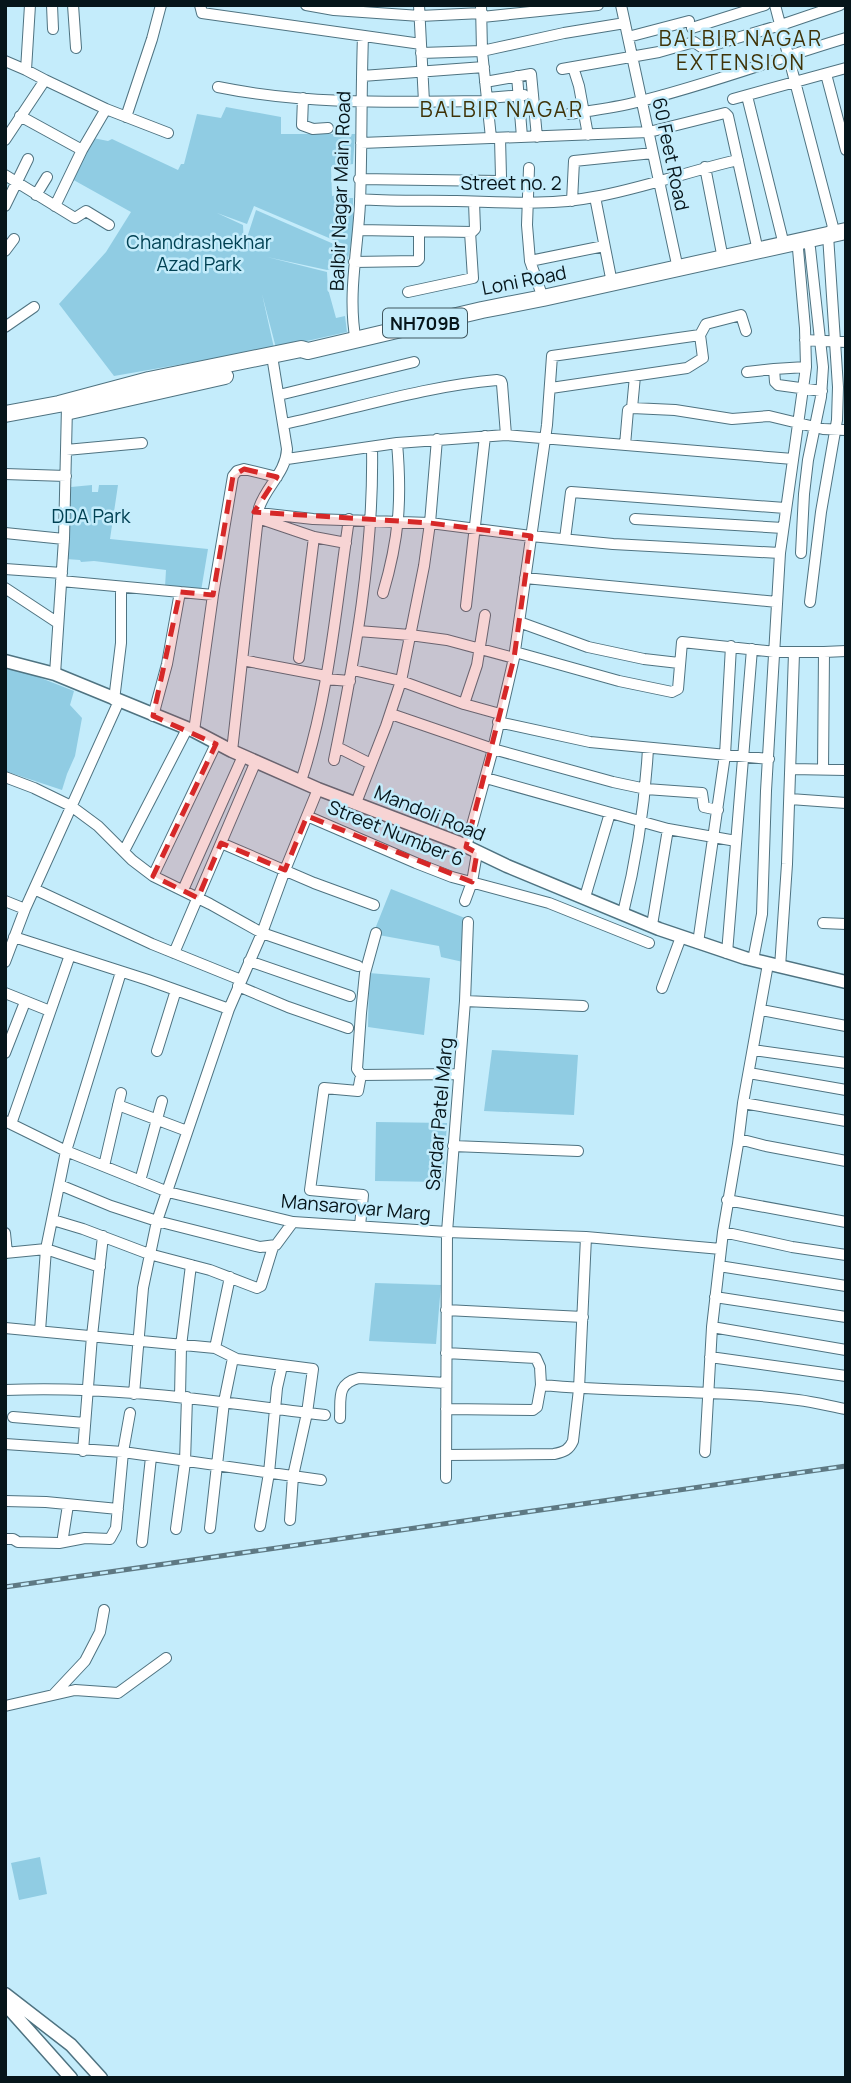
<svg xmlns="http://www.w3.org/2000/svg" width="851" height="2083" viewBox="0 0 851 2083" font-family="Manrope,sans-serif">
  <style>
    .green { fill: #90cce3; fill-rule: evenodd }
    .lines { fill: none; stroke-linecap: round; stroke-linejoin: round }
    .minor-casing { stroke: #4f7381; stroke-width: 12 }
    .tertiary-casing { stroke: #4f7381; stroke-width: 15 }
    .secondary-casing { stroke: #4f7381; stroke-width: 15 }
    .trunk-casing { stroke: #4f7381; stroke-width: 18 }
    .minor { stroke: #fff; stroke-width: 10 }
    .tertiary { stroke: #fff; stroke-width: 12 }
    .secondary { stroke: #fff; stroke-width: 12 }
    .trunk { stroke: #fff; stroke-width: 16 }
    .rail-casing { stroke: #5e7983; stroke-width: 5 }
    .rail { stroke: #c4ecfb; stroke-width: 2.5; stroke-dasharray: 8; stroke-linecap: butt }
    .marked { fill: #d62828; fill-opacity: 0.2; stroke: #d62828; stroke-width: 5; stroke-dasharray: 14 9; stroke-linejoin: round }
    .labels { text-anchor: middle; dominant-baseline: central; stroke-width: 5; stroke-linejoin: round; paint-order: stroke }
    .shield { fill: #c4ecfb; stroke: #3f565e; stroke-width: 2 }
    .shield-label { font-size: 18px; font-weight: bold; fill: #06151a }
    .street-label { font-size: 19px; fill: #06151a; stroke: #c4ecfb }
    .park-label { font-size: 19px; fill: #004153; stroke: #c4ecfb }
    .neighbourhood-label { font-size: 21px; letter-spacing: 2px; fill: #3f3308; stroke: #c4ecfb }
  </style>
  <rect width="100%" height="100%" fill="#c4ecfb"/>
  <path class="green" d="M226,107L281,117V134H355L353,164L331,167L332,196L344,194L345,198H353V232L347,265L327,270L267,257L327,272L328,289L336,318L345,316L347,332L276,348L262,294L274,348L114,376L59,304L106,252L131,212L70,178L93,138L108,141L112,139L178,170L181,164H184L197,114L221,118ZM254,206L343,244L344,245H336L256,210L244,247L243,225L217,213L247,224Z
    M92,485V492H98L99,485H118L110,539L208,549L201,591L165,587L166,570L94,561L81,562L80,560L66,559L71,487Z
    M5,664L74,691L70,705L82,718L75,756L67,774L62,790L5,771Z
    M391,889L465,918L463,962L441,957L439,946L373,934Z
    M369,973L430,978L424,1035L368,1027Z
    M492,1050L578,1055L574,1115L484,1111Z
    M376,1122L447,1123L443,1182L375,1181Z
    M375,1283L441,1285L436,1344L369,1341Z
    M40,1857L47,1894L19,1900L11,1863Z"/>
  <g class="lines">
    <defs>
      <path id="minor" d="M52,5L53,29
        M73,5L76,48
        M200,5L202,13L421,44
        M306,5L334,10L420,16L482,13
        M419,5L424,102
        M481,5L482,51L491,138
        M621,5L678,269
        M775,5L833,227L828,235L838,387L837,420L821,512L810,602
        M482,17L598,5
        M692,28L765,5
        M628,37L689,21
        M421,53L482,51L564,33L625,23
        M5,61L26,70
        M573,67L579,86L588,135
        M562,69L659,52L694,42L703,48L781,25L840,5
        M826,74L846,150
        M362,76L484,67
        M517,76L522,137
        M45,80L106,109L168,133
        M485,82L531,74L537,137
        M218,87C306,105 397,102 487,101
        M747,96L784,245
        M303,98L302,125L313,129L328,128
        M487,98L524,95
        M733,99L846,68
        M569,114C590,111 612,108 633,103C705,86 775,59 846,38
        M20,116L82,150
        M126,117L152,39L161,5
        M5,140L45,80L26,70L30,5
        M361,143L649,132L725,113L728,116L758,251
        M705,167L723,259
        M529,168L527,225L530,261L543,298
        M5,175L75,218L86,211L109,225
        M359,179L499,181L501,177L500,138
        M36,195L47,177
        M595,197L612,283
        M360,199C392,202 424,200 456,201C501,202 549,206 594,197C644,188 689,171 738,160
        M572,201L574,161L653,153
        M5,206L28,159
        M55,206L82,150L106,109
        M358,230L472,232L475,229L474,202
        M5,251L14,239
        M530,261L604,246
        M354,262L417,261L419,259V232
        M408,292L473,278L470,232
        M5,327L34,307
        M805,340L846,342
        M356,342C347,295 358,249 360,203C362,147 361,91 363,36
        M774,369L806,367
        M747,372L774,369L775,382L778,385L822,391
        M551,388L687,368L703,358L700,335L706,324L741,315L746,331
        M279,395L414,362
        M632,408L635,376
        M284,424C354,409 425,386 497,380L501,381L502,384L506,435
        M625,445L628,410L632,408L675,410L732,419L769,416L823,429L846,430
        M66,450L142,443
        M287,459L397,443L506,435L793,459
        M5,474L66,476
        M259,513L313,519L430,523L531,536L613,544L780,553
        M258,518L314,537L346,543
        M635,519L783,528
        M5,533L64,539
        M565,539L571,492L785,508
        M801,553L804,494L808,460L821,397L823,367L810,248
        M5,569L62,573
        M525,578L777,602
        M61,581L213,595
        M5,588L58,623
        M383,593C399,539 402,500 397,443
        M466,606L485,436
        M519,622L588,647L644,659L679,663
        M358,631L410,635L447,640L514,658
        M515,652L619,681L672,692L678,689L682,642L776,652H824L823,770
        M824,652L846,651
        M299,658L314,537
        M242,660L326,676
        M353,670L401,681L464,704L477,665L485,615
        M55,674L64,539L67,406
        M325,679L350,681
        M114,700L121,643V587
        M464,704L500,714
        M391,714L493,749L613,782L646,789L702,793L704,807L718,810
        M153,716L167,664L180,592
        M498,722L590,742L769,759
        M194,731L213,595L233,476L237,471L244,469L277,477
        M337,747L371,764
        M232,751L259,508C266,486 286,473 287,449L272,356
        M334,760C355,657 374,553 372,447
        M791,769L846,770
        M5,777L34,788L71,806L98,826L132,860L153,876L210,904L262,933L358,966
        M486,778L668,829L736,841
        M301,781C329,697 336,606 349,519
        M790,799L846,803
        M356,803L386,726L401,681L424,566L430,523L437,439
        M307,816L416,863L452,877L549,903L649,943
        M221,843L314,883L374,905
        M466,847L493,749L514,658L547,425L552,356L700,335
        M124,851L187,729
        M153,876L216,744
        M34,889L152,944L241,980
        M183,890L243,756
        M585,897L610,813
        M5,901L25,909
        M465,901L472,882L477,853
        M623,913C637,858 645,804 648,748
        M823,923L846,924
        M652,925L668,829
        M14,937L148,980L229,1009
        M698,943L725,755L731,646
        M174,953L256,761
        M727,953L752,649
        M753,960L762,914L766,791L780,553L806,367L805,328L798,249
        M249,961L350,996
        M5,962L25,909L119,701
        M780,967L787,864L794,653
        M238,986L288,1007L348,1028
        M662,988L681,937
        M5,993L50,1011
        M465,1001L583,1006
        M761,1010L846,1026
        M753,1050L846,1063
        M157,1051L176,990
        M5,1053L25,1002
        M749,1073L846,1090
        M361,1075L459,1074
        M743,1103L846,1121
        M118,1105L187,1131
        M5,1121L66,1151L168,1192L293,1222L447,1232L586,1237L721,1249
        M11,1124L70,955
        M739,1139L766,1146L846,1161
        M453,1146L578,1151
        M104,1166L121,1093
        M140,1181L162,1101
        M60,1185L111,1206L157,1221L260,1247L276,1245L293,1222
        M727,1200L846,1222
        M53,1220L83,1229L149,1254L210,1270L257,1288L261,1286L273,1247
        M360,1226L363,1195L310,1190L324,1088L358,1091L361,1075L357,1069L361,1013L365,973L376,933
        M723,1232L792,1247L846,1255
        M5,1233L7,1253
        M5,1253L46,1249L100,1267
        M719,1266L846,1286
        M715,1297L846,1317
        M446,1310L583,1317
        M712,1327L846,1350
        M5,1328L215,1348L237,1359L313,1369L307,1413L293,1476L290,1520
        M40,1331L46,1249L66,1151L121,972
        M215,1348L230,1277
        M446,1353L536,1358L540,1367L541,1385
        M710,1357L846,1376
        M5,1390C112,1385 219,1402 325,1415
        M134,1394L143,1288L157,1221L229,1009L262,933L285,870L318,789
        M180,1397L181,1346L191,1265
        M446,1409L533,1410L537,1407L541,1385C627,1393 713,1389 798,1400C814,1402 830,1406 846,1409
        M13,1417L85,1423
        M340,1418C341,1398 336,1384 359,1378L446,1383
        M5,1444L123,1452L321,1480
        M83,1451L92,1336L103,1236
        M705,1452L712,1327L723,1232L738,1144L743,1103L768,964
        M446,1455L554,1454C564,1452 569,1450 573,1441L579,1389L586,1237
        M446,1478L447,1232L465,1001L468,922
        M5,1501L46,1502L118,1509
        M260,1526L269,1473L277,1388L282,1366
        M210,1528L224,1402L233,1358
        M176,1529L185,1462L187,1397
        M63,1537L68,1505
        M5,1539H13L18,1542L59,1543L85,1538L110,1539L116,1528L123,1452L130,1413
        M142,1542L151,1457
        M54,1694L85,1661L100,1632L104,1610
        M5,1706L75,1690L118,1693L166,1658"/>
      <path id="tertiary" d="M5,661L55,674L194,731L232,751L318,789L457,842L507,866L659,929L745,958L846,982"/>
      <path id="secondary" d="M5,1994L71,2045L101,2078
        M5,2004L71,2078"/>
      <path id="trunk" d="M70,411L225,376
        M5,414L59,404L149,380L301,349L308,351L482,310L543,298L846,231"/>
    </defs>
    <use href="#minor" class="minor-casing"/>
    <use href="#tertiary" class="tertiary-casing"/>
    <use href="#secondary" class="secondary-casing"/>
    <use href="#trunk" class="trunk-casing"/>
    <use href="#minor" class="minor"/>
    <use href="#tertiary" class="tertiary"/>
    <use href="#secondary" class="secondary"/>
    <use href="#trunk" class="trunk"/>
    <defs>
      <path id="rail" d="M5,1587L846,1466"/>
    </defs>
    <use href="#rail" class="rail-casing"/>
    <use href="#rail" class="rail"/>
  </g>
  <path class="marked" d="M244,469L277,477L254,512L430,523L531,536L514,658L466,847L477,853L472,882L307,816L285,870L221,843L198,898L153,876L216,744L153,716L180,592L213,595L233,476Z"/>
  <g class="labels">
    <rect class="shield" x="383" y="308.5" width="84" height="29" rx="5"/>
    <g class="shield-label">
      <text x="425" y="323">NH709B</text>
    </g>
    <g class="street-label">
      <text transform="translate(671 154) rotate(78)">60 Feet Road</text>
      <text x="511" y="183">Street no. 2</text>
      <text transform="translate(340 191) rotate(-88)">Balbir Nagar Main Road</text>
      <text transform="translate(524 280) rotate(-11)">Loni Road</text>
      <text transform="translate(430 813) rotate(22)">Mandoli Road</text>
      <text transform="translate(396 833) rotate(22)">Street Number 6</text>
      <text transform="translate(439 1114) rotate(-85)">Sardar Patel Marg</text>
      <text transform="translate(356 1207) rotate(5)">Mansarovar Marg</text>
    </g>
    <g class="park-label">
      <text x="199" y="242">Chandrashekhar<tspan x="199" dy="22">Azad Park</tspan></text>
      <text x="91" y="516">DDA Park</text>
    </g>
    <g class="neighbourhood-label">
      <text x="741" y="38">BALBIR NAGAR<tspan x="741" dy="24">EXTENSION</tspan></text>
      <text x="502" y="109">BALBIR NAGAR</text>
    </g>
  </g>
  <rect width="851" height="2083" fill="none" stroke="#06151a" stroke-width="14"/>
</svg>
